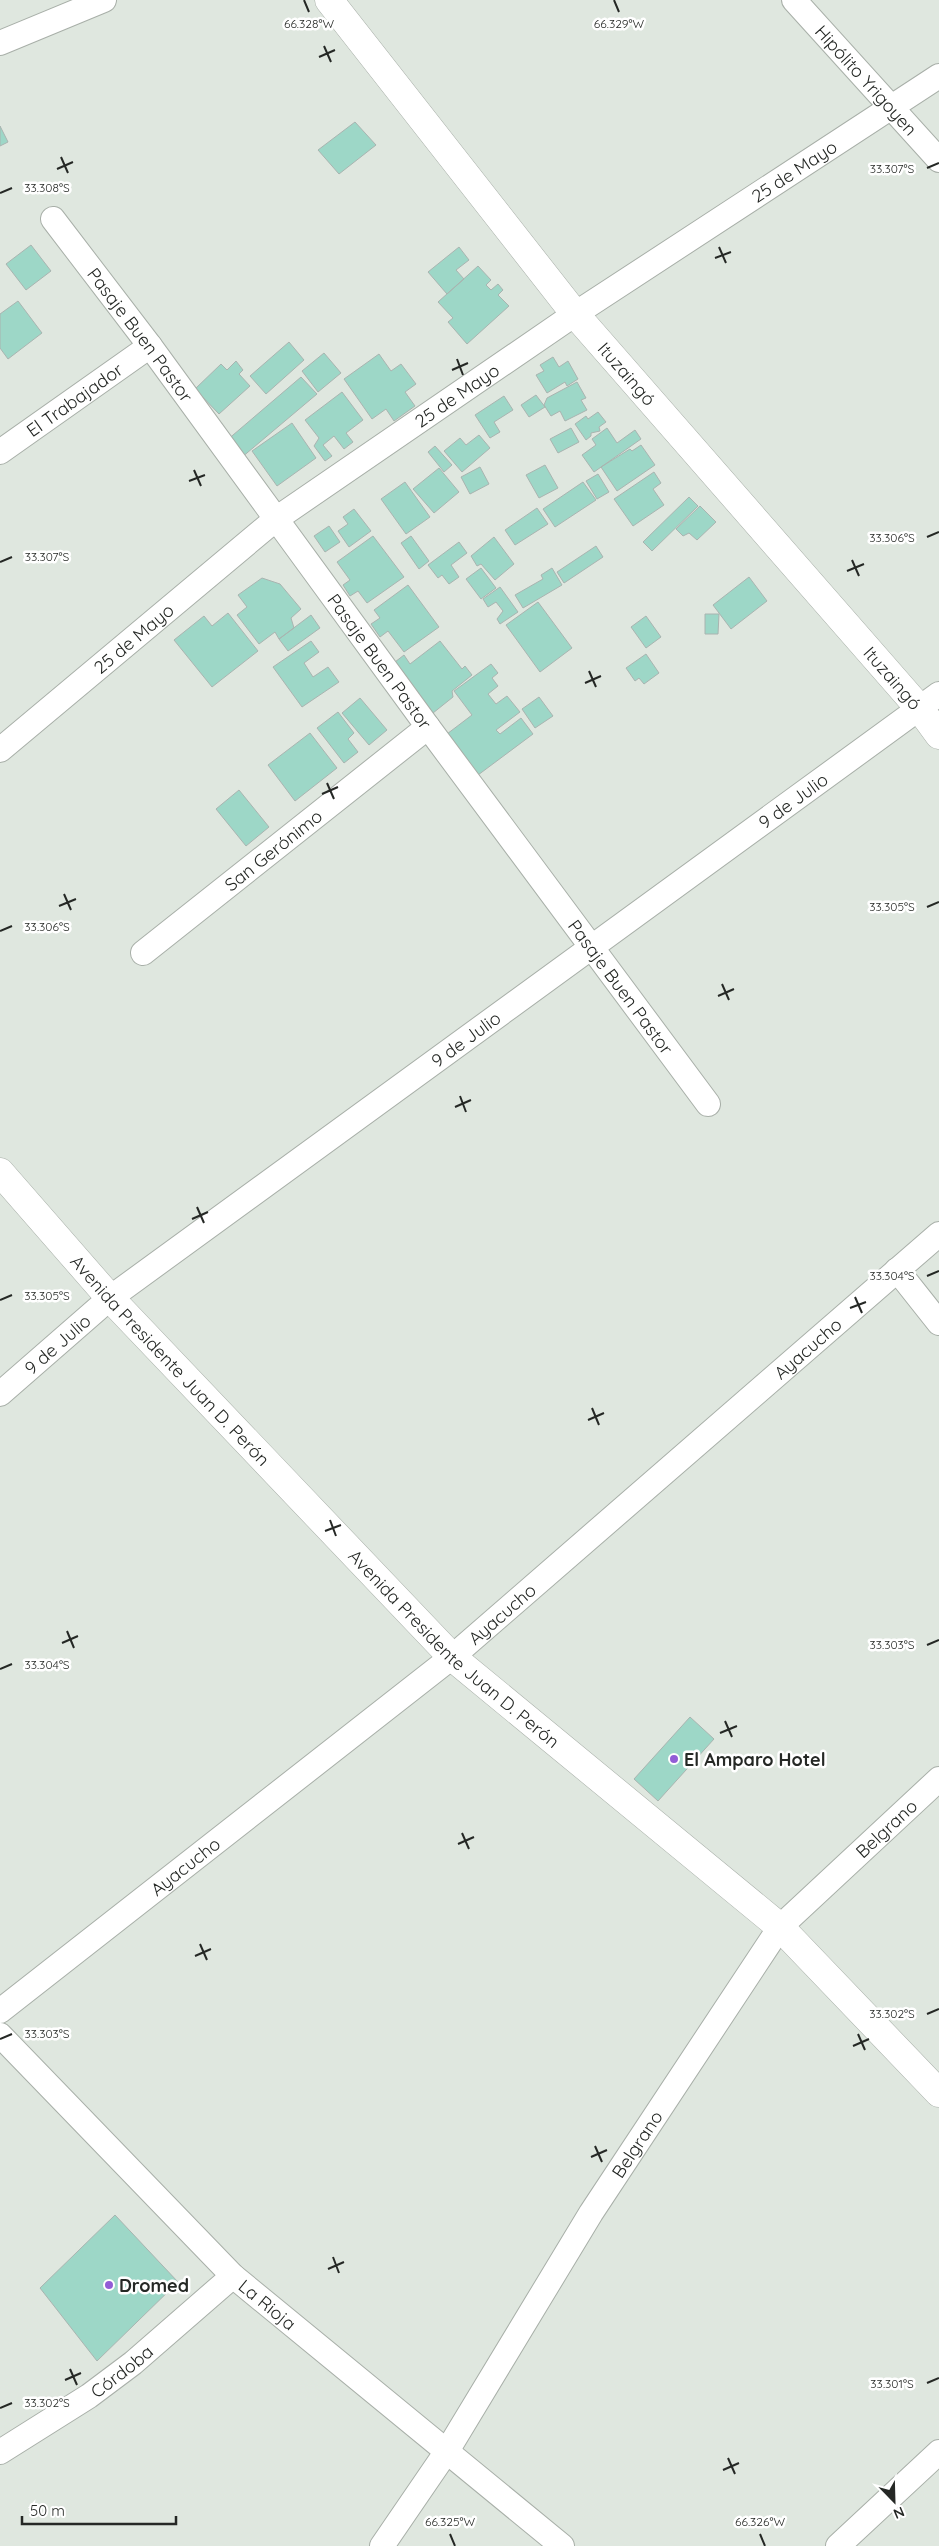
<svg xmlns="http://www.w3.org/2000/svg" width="939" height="2546" viewBox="0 0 939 2546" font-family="Quicksand,sans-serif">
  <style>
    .building { fill: #9dd7c7; stroke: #a9b4b0 }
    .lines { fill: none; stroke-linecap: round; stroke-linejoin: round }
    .street-casing { stroke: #a8afa8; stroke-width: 26 }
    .secondary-casing { stroke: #a8afa8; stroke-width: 29 }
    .street { stroke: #fff; stroke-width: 24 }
    .secondary { stroke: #fff; stroke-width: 28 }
    .ticks { fill: none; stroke: #252825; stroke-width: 2 }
    .poi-dot { fill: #925dd6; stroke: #fff; stroke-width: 2 }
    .labels { text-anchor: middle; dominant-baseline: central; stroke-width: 5; stroke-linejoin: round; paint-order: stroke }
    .street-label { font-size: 18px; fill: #252825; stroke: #fff }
    .poi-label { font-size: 18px; font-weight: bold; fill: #252825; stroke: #fff; text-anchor: start }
    .ticks-label { font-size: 12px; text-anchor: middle; fill: #252825; stroke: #fff; stroke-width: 5; stroke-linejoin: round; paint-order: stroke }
  </style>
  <rect width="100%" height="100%" fill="#dfe7df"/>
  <path class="building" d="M355,122L376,145L339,174L318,150Z
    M0,126L8,142L0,146Z
    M31,245L51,271L26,290L6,264Z
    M459,247L469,260L456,270L464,279L447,294L428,272Z
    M478,266L491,280L486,285L491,290L498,284L503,290L498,295L509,306L467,344L448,322L453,318L438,302Z
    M18,301L42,333L8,359L0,348V314Z
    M289,342L304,360L266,394L250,376Z
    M324,353L341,373L318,392L302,371Z
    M379,354L391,371L401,364L416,384L405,392L415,406L394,421L386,409L372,419L344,379Z
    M553,357L559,367L568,361L578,379L567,386L565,382L547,393L536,375L544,371L540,365Z
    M236,361L243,370L239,374L250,386L219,414L195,389L221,364L227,370Z
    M301,377L317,394L241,458L226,441Z
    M577,382L586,398L581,400L587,410L565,421L560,411L551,416L544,405L547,398Z
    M342,392L363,420L346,433L353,442L344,449L334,436L323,445L332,456L325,461L314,446L319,438L305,420Z
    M536,395L545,407L529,417L521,405Z
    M504,396L513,410L494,422L500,432L490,438L475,415Z
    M598,412L606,422L599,427L600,431L591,433V436L586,440L575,424L586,416L588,419Z
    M292,423L316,458L277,486L252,451Z
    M571,428L579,442L558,453L550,439Z
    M607,428L617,443L635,430L641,439L594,472L582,455L596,445L592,439Z
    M479,435L490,448L462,472L444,451L460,438L466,445Z
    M641,445L655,465L617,491L601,467L630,449L632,451Z
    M435,446L452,465L444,472L428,452Z
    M545,465L558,488L539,498L526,475Z
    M480,467L489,484L470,494L461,477Z
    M439,468L459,492L434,513L413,489Z
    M654,472L661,483L653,489L664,505L633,526L614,499Z
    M598,474L609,492L597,499L586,481Z
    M405,482L430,517L406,534L381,499Z
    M583,482L596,500L555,527L543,509Z
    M689,497L698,506L652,551L643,542Z
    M700,506L716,522L697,540L689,533L683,536L676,529Z
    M537,508L548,524L515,545L505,530Z
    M354,509L371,531L349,547L338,531L348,524L343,517Z
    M329,526L340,542L325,552L314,536Z
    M373,536L404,577L367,603L358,591L350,596L343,585L350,580L337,562Z
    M411,536L429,561L419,569L401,543Z
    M494,537L514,564L495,580L481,564L477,566L471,556Z
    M459,542L467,553L451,565L459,577L449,584L442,575L438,578L428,565Z
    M596,546L603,557L564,583L557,572Z
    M481,568L496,588L481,599L466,579Z
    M552,568L562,585L523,608L515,595L543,579L541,575Z
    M749,577L767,601L731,629L713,605Z
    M262,578L280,584L301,609L291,618L294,628L279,639L275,632L259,644L237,615L247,607L238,595Z
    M408,585L439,627L404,652L388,631L380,637L371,624L380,618L374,610Z
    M500,587L518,612L500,624L497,619L503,611L496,602L488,607L483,599Z
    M538,602L572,648L540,672L506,625Z
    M228,613L258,651L212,687L174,640L204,616L212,626Z
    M705,614H719L718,634H705Z
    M311,615L320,628L288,651L279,639Z
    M646,616L661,637L646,648L631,627Z
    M311,641L319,652L304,663L313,677L328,667L339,682L302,707L273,667Z
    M440,641L462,669L465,666L472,675L452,691L453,697L433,713L395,662L404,655L410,664Z
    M646,654L659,673L644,684L639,678L635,681L626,668Z
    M491,664L498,673L492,678L498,686L488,694L496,704L507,696L520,712L496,730L500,734L521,718L533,734L474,778L443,737L472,715L454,691Z
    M539,697L553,716L535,728L522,709Z
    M360,698L387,730L369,745L342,713Z
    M338,712L354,733L348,739L358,752L344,763L317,728Z
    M310,733L337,768L295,801L268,765Z
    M239,790L269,827L246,846L216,809Z
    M690,1717L714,1739L658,1801L634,1779Z
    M115,2215L178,2282L97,2361L40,2288Z"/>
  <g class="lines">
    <defs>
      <g id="street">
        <path id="s1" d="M794,0L939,160"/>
        <path d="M0,43L104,0"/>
        <path id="s2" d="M53,219L150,346L428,727L708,1104"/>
        <path id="s3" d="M0,452L150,346"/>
        <path id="s4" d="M0,750L276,519L575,314L939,76"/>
        <path id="s5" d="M143,953L428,727"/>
        <path d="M897,1270L939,1323"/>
        <path id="s6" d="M0,1394L110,1298L939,694"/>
        <path id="s7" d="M0,2011L452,1657L939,1234"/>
        <path id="s8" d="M0,2035L233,2276L562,2546"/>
        <path id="s9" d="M0,2452L89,2396L133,2363L233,2276"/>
        <path id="s10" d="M382,2546L447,2451L591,2213L780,1927L939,1779"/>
        <path d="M838,2546L939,2452"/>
      </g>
      <g id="secondary">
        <path id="s11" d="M329,0L575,314L920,709L939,735"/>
        <path id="s12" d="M0,1172L110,1298L452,1657L780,1927L939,2093"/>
      </g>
    </defs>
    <use href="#street" class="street-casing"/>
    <use href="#secondary" class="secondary-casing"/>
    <use href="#street" class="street"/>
    <use href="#secondary" class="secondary"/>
  </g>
  <path class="ticks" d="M304,0L309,12M614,0L619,12M324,46L331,62M319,57L335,50M61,157L68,173M927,168L939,163M57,169L73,162M0,193L12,188M719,247L726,263M715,258L731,252M457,359L463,375M452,370L468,363M194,470L201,486M189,481L205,475M927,537L939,532M852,560L859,576M0,562L12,557M847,571L864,564M589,671L596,687M585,683L601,676M327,783L334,799M322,794L338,787M64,894L71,910M59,906L76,899M927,907L939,902M0,931L12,926M722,984L729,1000M718,996L734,989M460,1096L466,1112M455,1107L471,1100M197,1207L204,1223M192,1219L208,1212M927,1276L939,1271M855,1297L862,1313M0,1300L12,1295M850,1308L866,1302M592,1408L599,1425M588,1420L604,1413M330,1520L336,1536M325,1531L341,1525M67,1631L74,1648M62,1643L78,1636M927,1645L939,1640M0,1669L12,1664M725,1721L732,1737M720,1733L737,1726M462,1833L469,1849M458,1844L474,1837M200,1944L207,1960M195,1956L211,1949M927,2014L939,2009M858,2034L865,2050M0,2039L12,2034M853,2046L869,2039M595,2146L602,2162M591,2157L607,2150M333,2257L339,2273M328,2269L344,2262M70,2369L77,2385M65,2380L81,2373M927,2383L939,2378M0,2408L12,2403M728,2458L735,2474M723,2470L739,2463M450,2534L455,2546M760,2534L765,2546"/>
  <g class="poi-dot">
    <circle cx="674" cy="1759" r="5"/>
    <circle cx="109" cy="2285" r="5"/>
  </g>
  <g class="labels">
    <g class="street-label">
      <text stroke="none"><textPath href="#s1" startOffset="108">Hipólito Yrigoyen</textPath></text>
      <text stroke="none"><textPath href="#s4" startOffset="984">25 de Mayo</textPath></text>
      <text stroke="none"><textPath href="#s2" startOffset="145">Pasaje Buen Pastor</textPath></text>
      <text stroke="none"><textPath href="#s11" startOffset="478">Ituzaingó</textPath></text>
      <text stroke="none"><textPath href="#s4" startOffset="579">25 de Mayo</textPath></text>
      <text stroke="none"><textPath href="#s3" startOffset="91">El Trabajador</textPath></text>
      <text stroke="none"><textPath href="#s4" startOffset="174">25 de Mayo</textPath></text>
      <text stroke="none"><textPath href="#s2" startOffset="550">Pasaje Buen Pastor</textPath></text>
      <text stroke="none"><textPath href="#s11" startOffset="882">Ituzaingó</textPath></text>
      <text stroke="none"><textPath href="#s6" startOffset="991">9 de Julio</textPath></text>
      <text stroke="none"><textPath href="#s5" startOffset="166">San Gerónimo</textPath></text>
      <text stroke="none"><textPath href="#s2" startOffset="955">Pasaje Buen Pastor</textPath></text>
      <text stroke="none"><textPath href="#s6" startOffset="586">9 de Julio</textPath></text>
      <text stroke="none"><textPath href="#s6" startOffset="76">9 de Julio</textPath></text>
      <text stroke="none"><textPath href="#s7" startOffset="1045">Ayacucho</textPath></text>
      <text stroke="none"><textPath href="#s12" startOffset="254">Avenida Presidente Juan D. Perón</textPath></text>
      <text stroke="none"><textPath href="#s7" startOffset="640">Ayacucho</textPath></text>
      <text stroke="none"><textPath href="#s12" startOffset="659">Avenida Presidente Juan D. Perón</textPath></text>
      <text stroke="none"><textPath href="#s10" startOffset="881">Belgrano</textPath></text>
      <text stroke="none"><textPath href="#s7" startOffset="235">Ayacucho</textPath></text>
      <text stroke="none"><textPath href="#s10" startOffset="476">Belgrano</textPath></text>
      <text stroke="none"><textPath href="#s8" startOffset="380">La Rioja</textPath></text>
      <text stroke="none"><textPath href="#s9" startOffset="146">Córdoba</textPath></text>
    </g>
    <g class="poi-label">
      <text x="684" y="1759">El Amparo Hotel</text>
      <text x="119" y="2285">Dromed</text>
    </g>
  </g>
  <g class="ticks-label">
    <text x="309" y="28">66.328°W</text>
    <text x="619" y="28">66.329°W</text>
    <text x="892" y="173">33.307°S</text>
    <text x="47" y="192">33.308°S</text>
    <text x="892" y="542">33.306°S</text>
    <text x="47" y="561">33.307°S</text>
    <text x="892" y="911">33.305°S</text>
    <text x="47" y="931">33.306°S</text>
    <text x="892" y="1280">33.304°S</text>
    <text x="47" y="1300">33.305°S</text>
    <text x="892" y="1649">33.303°S</text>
    <text x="47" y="1669">33.304°S</text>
    <text x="892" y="2018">33.302°S</text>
    <text x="47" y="2038">33.303°S</text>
    <text x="892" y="2388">33.301°S</text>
    <text x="47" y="2407">33.302°S</text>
    <text x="450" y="2526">66.325°W</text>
    <text x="760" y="2526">66.326°W</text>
  </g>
  <g transform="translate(894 2501) rotate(157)" stroke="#ffffff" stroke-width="4" paint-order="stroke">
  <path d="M0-4L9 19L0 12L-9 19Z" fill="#252825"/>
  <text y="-8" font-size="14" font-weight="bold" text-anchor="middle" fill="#252825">N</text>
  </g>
  <path d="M22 2516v8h154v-8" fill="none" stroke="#252825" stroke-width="2.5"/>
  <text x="30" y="2516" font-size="15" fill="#252825" stroke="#ffffff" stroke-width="4" paint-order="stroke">50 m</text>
</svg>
